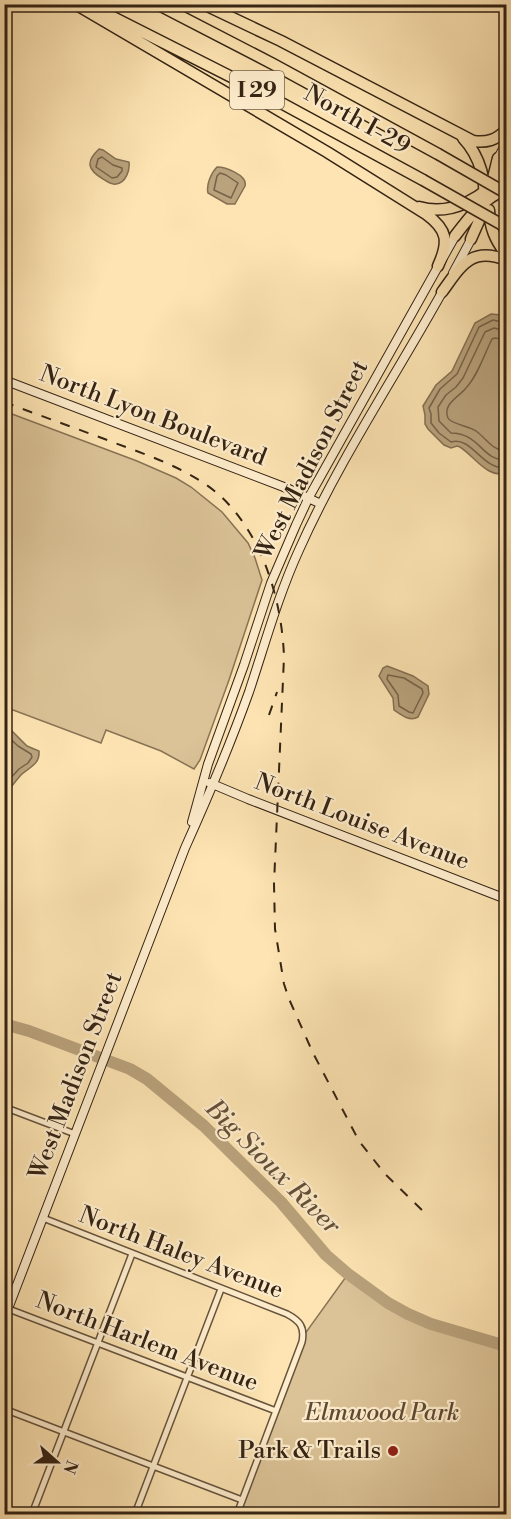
<svg xmlns="http://www.w3.org/2000/svg" width="511" height="1519" viewBox="0 0 511 1519" font-family="'Libre Bodoni',serif">
  <style>
    .park { fill: #dbc397; stroke: #887356; stroke-width: 1.5 }
    .water { fill: #b9a27c; stroke: #846f52; stroke-width: 1.5 }
    .lines { fill: none; stroke-linecap: round; stroke-linejoin: round }
    .shore { stroke: #766248; stroke-width: 1.5 }
    .river { stroke: #b9a27c; stroke-width: 12 }
    .street-casing { stroke: #66533c; stroke-width: 8 }
    .secondary-casing { stroke: #342314; stroke-width: 10 }
    .highway-casing { stroke: #342314; stroke-width: 13 }
    .street { stroke: #feedcd; stroke-width: 5 }
    .secondary { stroke: #feedcd; stroke-width: 8 }
    .highway { stroke: #fde4b2; stroke-width: 10 }
    .rail { stroke: #342314; stroke-width: 2; stroke-dasharray: 10 10; stroke-linecap: butt }
    .highway-bridge-casing { stroke: #342314; stroke-width: 13; stroke-linecap: butt }
    .highway-bridge { stroke: #fde4b2; stroke-width: 10 }
    .poi-dot { fill: #8f2418; stroke: #feedcd; stroke-width: 2 }
    .labels { text-anchor: middle; dominant-baseline: central; stroke-width: 4.5; stroke-linejoin: round; paint-order: stroke }
    .shield { fill: #feedcd; stroke: #71604c; stroke-width: 1.5 }
    .shield-label { font-size: 22px; font-weight: bold; fill: #342314 }
    .street-label { font-size: 24px; fill: #342314; stroke: #feedcd }
    .park-label { font-size: 24px; font-style: italic; fill: #5e4b35; stroke: #feedcd }
    .poi-label { font-size: 24px; fill: #342314; stroke: #feedcd; text-anchor: end }
    .water-label { font-size: 26px; font-style: italic; fill: #634f38; stroke: #feedcd }
  </style>
  <rect width="100%" height="100%" fill="#fde4b2"/>
  <filter id="stains"><feTurbulence type="fractalNoise" baseFrequency=".00333" numOctaves="4"/><feColorMatrix values="0 0 0 0 .2 0 0 0 0 .09 0 0 0 0 .02 0 0 0 .5 -.17"/></filter>
  <radialGradient id="worn" r=".72"><stop offset=".6" stop-color="#630" stop-opacity="0"/><stop offset="1" stop-color="#630" stop-opacity=".3"/></radialGradient>
  <path class="park" d="M4,411L137,461L176,478L191,487L222,512L248,543L255,558L262,580L229,680L200,760L194,769L161,751L106,730L101,743L5,707Z
    M348,1274C368,1288 387,1304 410,1315C440,1329 474,1337 506,1346V1514H236L304,1335Z"/>
  <path class="water" d="M99,149L103,150L116,159L129,162C130,170 126,183 116,184C111,185 106,181 103,179C88,170 85,162 99,149Z
    M217,167C225,167 248,175 245,186C244,188 236,202 235,204H227L208,193C206,185 211,173 217,167Z
    M491,314L501,315L506,318V473C488,479 474,456 460,447L457,446L451,448L444,445L428,429L425,424V415L423,406L436,385L452,371L475,323Z
    M387,666L413,676L428,686L429,694L418,717C410,722 401,715 394,710L393,698L379,676L383,668Z
    M5,724L27,746L39,751C40,764 30,767 22,774C16,780 11,788 5,794Z"/>
  <g class="lines">
    <path class="shore" d="M102,157L113,165L122,168V171L117,177L112,178L96,167L98,159Z
      M220,173L226,175L238,183L231,198L214,190L217,176Z
      M506,323L493,320L479,327L457,374L440,389L429,408L431,414V423L439,433L451,442C472,436 481,469 506,468
      M506,331L494,328L485,332L463,378L456,387L446,395L438,407L439,421L451,433C480,433 482,461 506,460
      M506,340L495,338L492,339C484,355 478,375 466,388C459,397 442,404 448,418C451,424 469,426 476,431C487,439 493,451 506,451
      M388,675L404,678L422,689L423,693L413,713L409,712L399,706L398,695L387,679Z
      M4,733L18,746L31,754L32,757L28,763L19,769L4,785"/>
    <path class="river" d="M4,1024L29,1031L130,1069L147,1079L204,1126L281,1202L326,1255L348,1274L388,1303L408,1314L431,1324L506,1346"/>
    <defs>
      <path id="street" d="M4,1107L75,1134
        M43,1218L287,1314C300,1321 305,1327 302,1342L237,1514
        M6,1308L276,1411
        M4,1409L242,1500
        M32,1514L132,1254
        M135,1514L221,1289"/>
      <path id="secondary" d="M496,162L506,143
        M453,273L474,234
        M4,380L289,489L321,504
        M210,783L248,799L506,899
        M192,822L208,764L244,665L271,583L296,525L309,497L458,231
        M4,1319L185,848C208,797 230,745 249,692C265,644 278,596 299,550C340,458 397,374 445,287
        M4,1511L13,1514"/>
      <path id="highway" d="M75,4L327,152L426,214C448,230 449,242 438,266
        M157,4L273,64L438,154
        M203,4L281,41L473,141C487,143 496,140 506,130
        M89,5L261,92L423,180
        M463,138C480,156 488,183 483,208C481,219 475,229 471,239
        M491,186L498,158
        M419,207C453,217 485,196 506,171
        M489,210C490,228 495,240 506,254
        M455,236C470,216 483,199 506,189
        M442,292C461,266 471,246 506,260"/>
    </defs>
    <use href="#street" class="street-casing"/>
    <use href="#secondary" class="secondary-casing"/>
    <use href="#highway" class="highway-casing"/>
    <use href="#street" class="street"/>
    <use href="#secondary" class="secondary"/>
    <use href="#highway" class="highway"/>
    <path class="rail" d="M4,402C41,416 78,429 115,443C150,456 188,469 217,493C262,532 282,600 284,657L274,884L275,929L284,984L289,999L313,1053L359,1141L385,1174L426,1214
      M269,715L277,692"/>
    <defs>
      <path id="highway-bridge" d="M438,154L506,193
        M423,180L506,227"/>
    </defs>
    <use href="#highway-bridge" class="highway-bridge-casing"/>
    <use href="#highway-bridge" class="highway-bridge"/>
  </g>
  <circle class="poi-dot" cx="393" cy="1451" r="6"/>
  <g class="labels">
    <rect class="shield" x="230" y="71" width="54" height="38" rx="4.5"/>
    <g class="shield-label">
      <text x="257" y="90">I 29</text>
    </g>
    <g class="street-label">
      <text transform="translate(357 120) rotate(29)">North I-29</text>
      <text transform="translate(153 416) rotate(21)">North Lyon Boulevard</text>
      <text transform="translate(312 460) rotate(-63)">West Madison Street</text>
      <text transform="translate(362 822) rotate(21)">North Louise Avenue</text>
      <text transform="translate(76 1076) rotate(-69)">West Madison Street</text>
      <text transform="translate(181 1253) rotate(21)">North Haley Avenue</text>
      <text transform="translate(147 1342) rotate(21)">North Harlem Avenue</text>
    </g>
    <g class="park-label">
      <text x="382" y="1413">Elmwood Park</text>
    </g>
    <g class="poi-label">
      <text x="381" y="1451">Park &amp; Trails</text>
    </g>
    <g class="water-label">
      <text transform="translate(273 1167) rotate(45)">Big Sioux River</text>
    </g>
  </g>
  <rect width="511" height="1519" fill="none" stroke="#fde4b2" stroke-width="24"/>
  <rect x="6" y="6" width="499" height="1507" fill="none" stroke="#342314" stroke-width="3"/>
  <rect x="12" y="12" width="487" height="1495" fill="none" stroke="#342314" stroke-width="1.5"/>
  <g transform="translate(57 1462) rotate(111)" stroke="#feedcd" stroke-width="4.5" paint-order="stroke">
  <path d="M0-4.5L10 22L0 15L-10 22Z" fill="#342314"/>
  <text y="-9" font-size="16" font-weight="bold" text-anchor="middle" fill="#342314">N</text>
  </g>
  <rect width="100%" height="100%" filter="url(#stains)"/>
  <rect width="100%" height="100%" fill="url(#worn)"/>
</svg>
